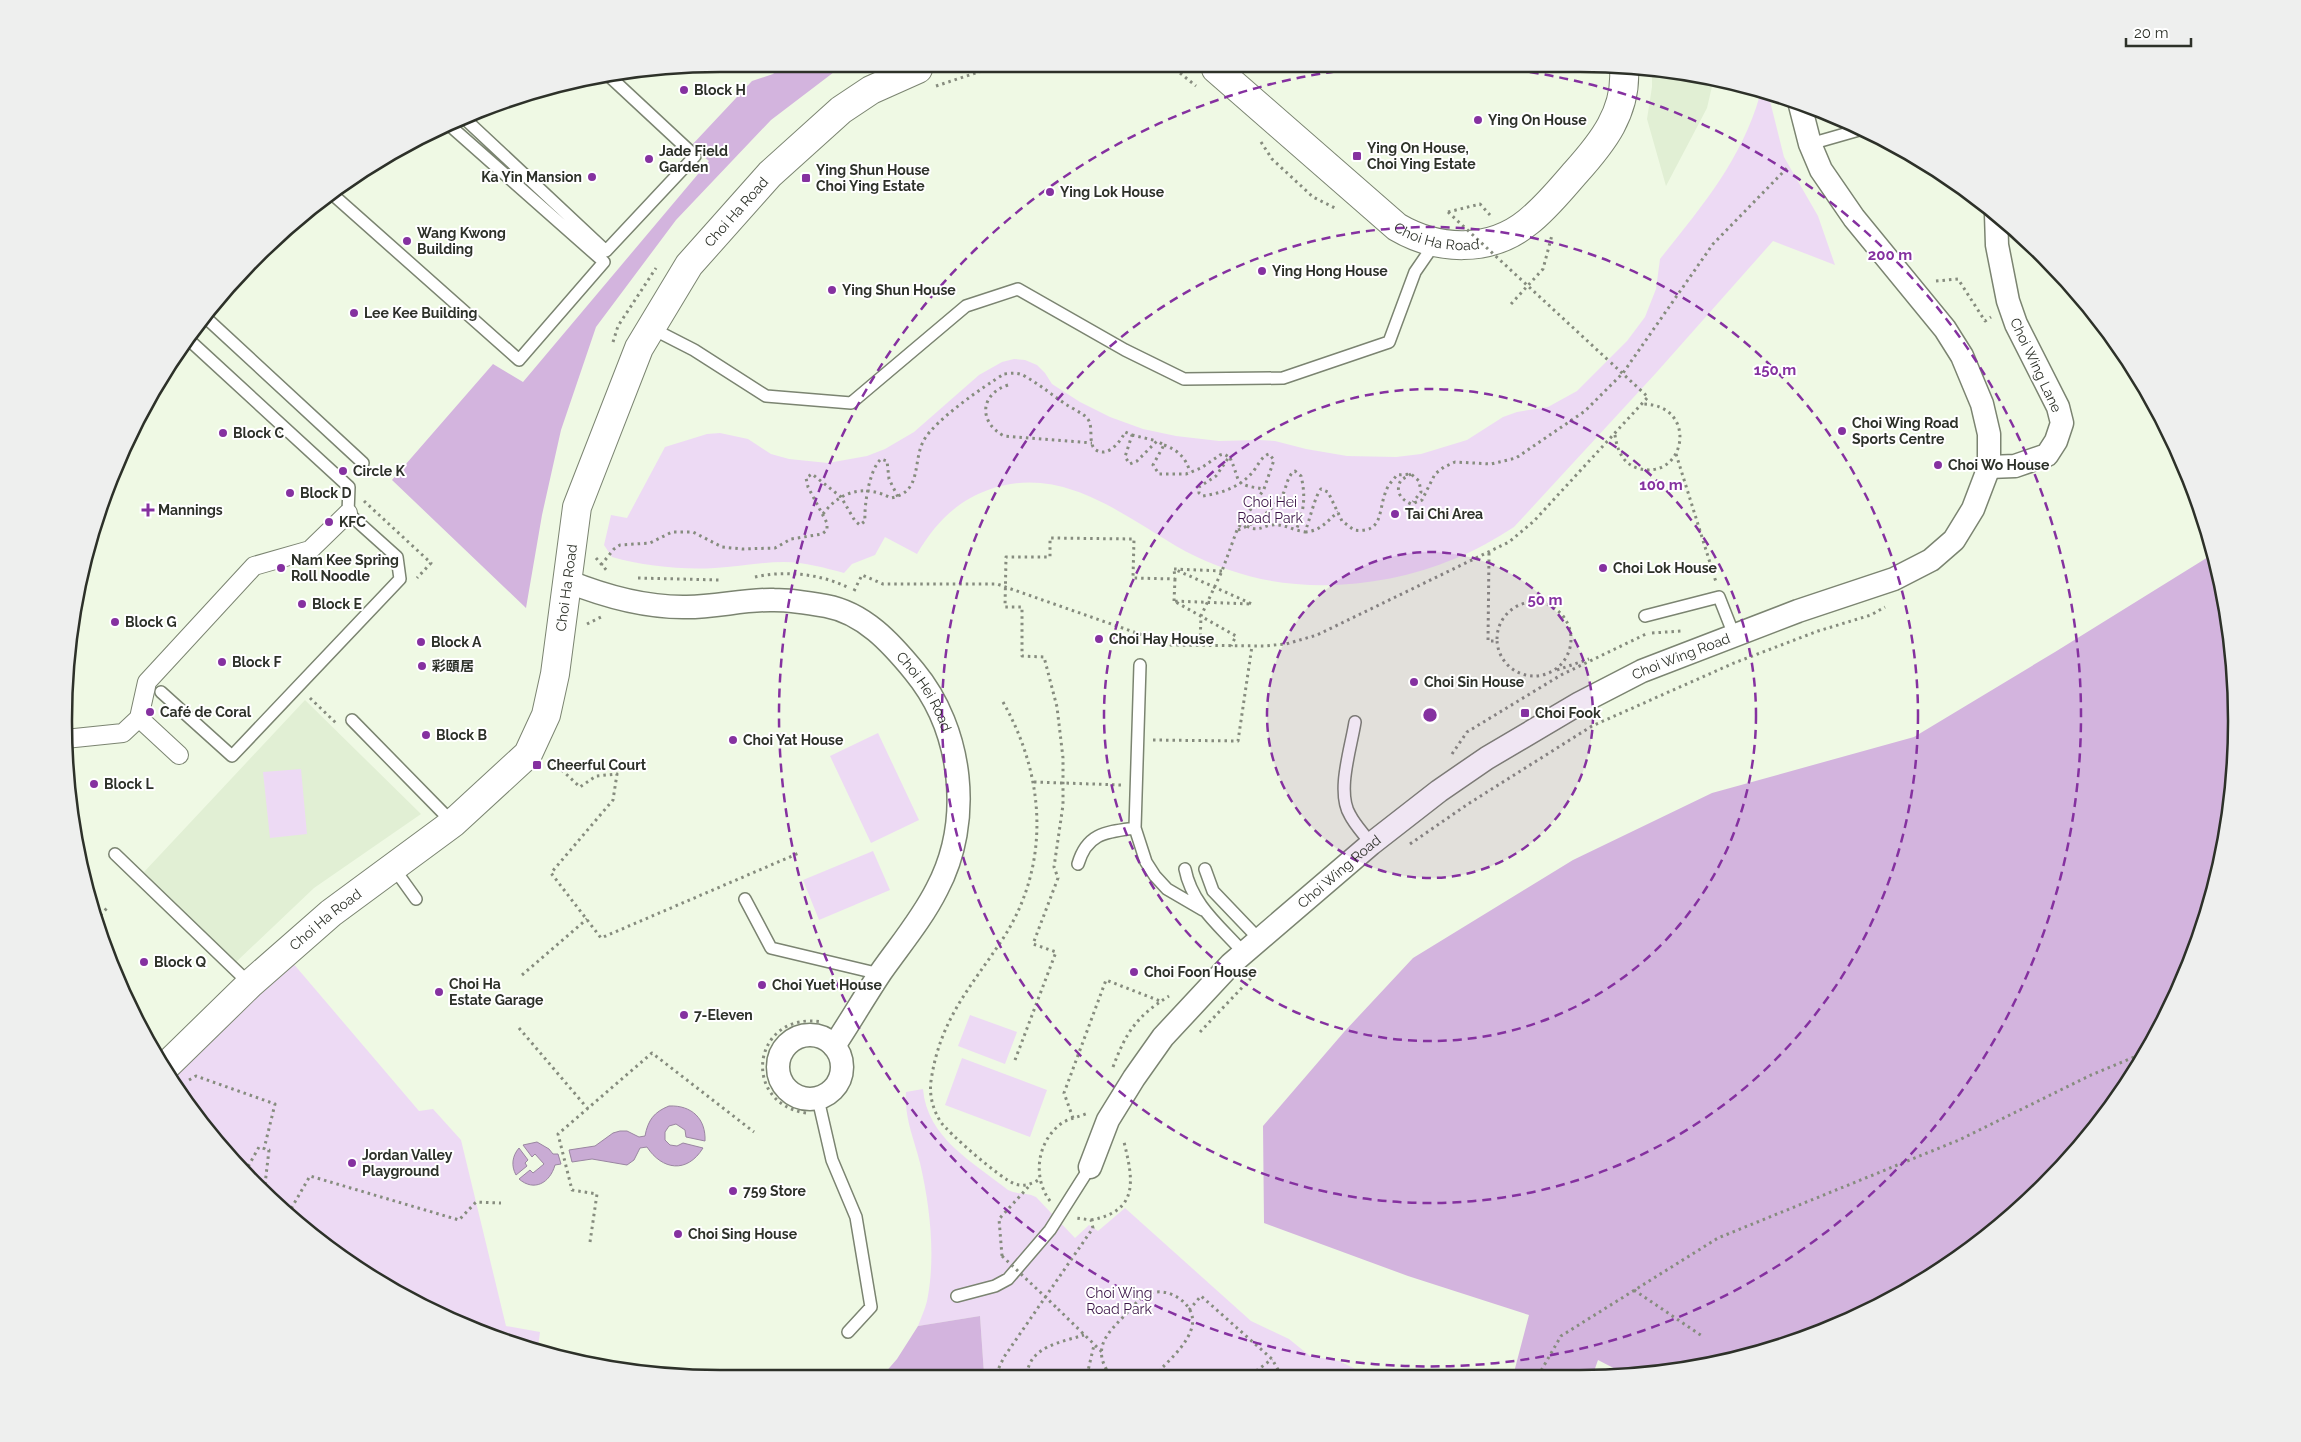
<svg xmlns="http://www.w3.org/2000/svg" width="2301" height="1442" viewBox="0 0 2301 1442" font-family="Raleway,'Noto Sans TC',sans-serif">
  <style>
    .built { fill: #e1efd4 }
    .green { fill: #eddaf4 }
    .forest { fill: #d3b4de }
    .water { fill: #c9abd4; stroke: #9a86a1 }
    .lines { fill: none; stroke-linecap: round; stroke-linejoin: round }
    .service-casing { stroke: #7b8471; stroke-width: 14 }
    .pedestrian-casing { stroke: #7b8471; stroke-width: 20 }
    .minor-casing { stroke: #7b8471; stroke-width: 25 }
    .tertiary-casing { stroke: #7b8471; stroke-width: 30 }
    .path { stroke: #868c7e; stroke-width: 3; stroke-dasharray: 2.5 4; stroke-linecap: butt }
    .service { stroke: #fff; stroke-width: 11 }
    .pedestrian { stroke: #fff; stroke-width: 18 }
    .minor { stroke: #fff; stroke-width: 22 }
    .tertiary { stroke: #fff; stroke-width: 28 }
    .path-bridge { stroke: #868c7e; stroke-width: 3; stroke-dasharray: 2.5 4; stroke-linecap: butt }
    .ring { fill: none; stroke: #8531a0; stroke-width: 2.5; stroke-dasharray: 9 6 }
    .poi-dot { fill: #8531a0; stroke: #fff; stroke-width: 2 }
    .labels { text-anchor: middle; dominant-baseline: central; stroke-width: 4; stroke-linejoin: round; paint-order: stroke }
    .poi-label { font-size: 14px; font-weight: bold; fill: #2d3129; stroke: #fff; text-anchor: start }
    .street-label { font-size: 14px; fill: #2d3129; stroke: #fff }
    .park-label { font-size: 14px; fill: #3c1548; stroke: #fff }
    .rim { fill: none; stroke: #2d3129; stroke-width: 2.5 }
    .centre { fill: #8531a0; stroke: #fff; stroke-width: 2.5 }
    .ring-label { font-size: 15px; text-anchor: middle; font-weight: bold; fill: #8531a0; stroke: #fff; stroke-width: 4; stroke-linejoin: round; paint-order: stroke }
  </style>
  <rect width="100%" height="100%" fill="#eff9e4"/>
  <path class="built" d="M1652,69H1666L1713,82L1707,108L1666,186L1647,119L1652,87Z
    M305,700L421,814L314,888L236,962L144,872Z"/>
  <path class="green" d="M1760,95L1769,97L1784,157L1818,216L1835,265L1773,241L1656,373L1514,527C1495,539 1475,551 1454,559C1395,584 1323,592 1261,579C1231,572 1202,561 1176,546C1119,512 1059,464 988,490C955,502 934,525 917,554L885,537L875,555L852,564L844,573C825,568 805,562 784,562C761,562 738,567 715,568C682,570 644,566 612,557L604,545L611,515L627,518L665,447L707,434L720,433L748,439L771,454L789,459L828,463L867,456L885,449L914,432L979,375L1002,362L1014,359L1025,360L1037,365L1045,373L1052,384L1080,402L1110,417L1143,429L1176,436L1219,441L1259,440L1275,441L1306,449L1347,456L1396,457L1421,454L1467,440L1503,417L1517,412L1548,407L1577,391L1627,341L1645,317L1656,289L1660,259C1702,206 1741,161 1760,95Z
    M878,733L919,820L871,843L830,756Z
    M301,769L307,834L270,838L263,772Z
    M873,851L890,890L819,920L803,880Z
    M292,962L419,1111L433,1109L461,1140L506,1326L540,1332L538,1347L470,1328L321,1243L256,1186L175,1086L172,1080L257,991Z
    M970,1015L1017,1032L1005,1064L958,1046Z
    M962,1058L1047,1090L1030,1137L945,1105Z
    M923,1089C927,1138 973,1162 1008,1190C1018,1195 1027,1192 1036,1197L1075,1238L1089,1225L1098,1231L1125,1208L1251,1321L1289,1339L1310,1356L1339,1361L1370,1376L984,1374L980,1316L918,1326C921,1318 925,1309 927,1301C936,1257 930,1206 920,1163C914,1139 904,1117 906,1092Z"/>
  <path class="forest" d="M778,69H838L771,120L676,220L596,327L561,430L542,515L526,608L392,480L493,364L523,382L709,161L691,146L752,81L773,74Z
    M2213,554L2232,635L2236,764L2215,891L2170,1011L2102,1121L2014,1215L1908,1290L1791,1343L1629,1376L1598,1360L1592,1377L1513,1376L1529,1315L1408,1276L1264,1223L1263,1126L1344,1032L1413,958L1573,860L1712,793L1914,737L2055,652Z
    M980,1316L984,1374H884L897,1359L918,1326Z"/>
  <path class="water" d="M669,1106C692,1105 706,1119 705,1141L686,1137L685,1130L676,1124L669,1126L665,1132V1140L670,1145L677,1146L683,1143L703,1148C687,1174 662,1170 647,1147L640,1148L634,1160L627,1165L592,1159L572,1162L569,1150L595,1146L613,1133L620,1131H627L639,1137L645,1136C648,1120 654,1112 669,1106Z
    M537,1142L549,1149L553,1154H558L561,1164L555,1165C550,1183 534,1192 519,1179L530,1170L533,1173L544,1164L535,1154L532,1157L523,1145Z
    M519,1148L528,1160L525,1163L527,1166L516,1175C511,1166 512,1156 519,1148Z"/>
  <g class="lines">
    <defs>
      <path id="service" d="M464,118L606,251L695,156L609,76
        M1810,144L1859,130
        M331,193L519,360L604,262L448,124
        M204,316L363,463
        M651,328L694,350L766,396L851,403L966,306L1018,289L1125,350L1184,379L1283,378L1389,342L1415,272L1435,243
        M1645,616L1719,597L1734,635
        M1140,665L1135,828L1146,862L1155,876L1167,889L1203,910
        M161,692L232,756L400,579L397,557L348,513L349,487L188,339
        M352,720L453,823
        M1355,722C1351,748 1336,792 1350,815C1355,825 1364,834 1371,844
        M115,854L250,984
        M1078,864C1087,833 1106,832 1135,828
        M393,867L416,899
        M1185,869C1192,905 1220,926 1243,952
        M1205,869L1213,891L1258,938
        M745,899L771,948L880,974
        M818,1099L832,1160L856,1217L871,1307L848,1332
        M957,1296L995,1286L1008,1279L1050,1230L1090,1167"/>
      <path id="pedestrian" d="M139,718L147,682L254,566L310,550L348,513
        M65,739L123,733L139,718L179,755"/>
      <g id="minor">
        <path d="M1989,467L2015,466L2047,455L2056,441L2062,423L2058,407L2016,324L2008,301L1997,245L1996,214"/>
        <path id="s1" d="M567,581C604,596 642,607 683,607C713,608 744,599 774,600C792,600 809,603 826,606C864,613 891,643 914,671C963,730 973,821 937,889C922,919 900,945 881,972C865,996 850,1022 834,1046"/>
        <circle cx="810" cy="1067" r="32"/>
        <path id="s2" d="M1090,1167L1108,1120L1134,1078L1163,1037L1231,964L1371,844L1439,791L1487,758L1580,703L1642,671L1798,611L1894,579L1931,560L1954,540L1973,509L1989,467V434L1982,404L1962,356L1945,329L1854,218L1821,170L1810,144L1800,105"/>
      </g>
      <g id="tertiary">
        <path id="s3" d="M1216,69L1397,227C1438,251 1490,253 1528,222C1546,208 1561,189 1576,172C1602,143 1627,112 1624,69"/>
        <path id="s4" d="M165,1067L250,984L331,913L453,823L528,754L546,715L555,674L577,507L639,348L689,265L770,174L841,110L871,90L918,69"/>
      </g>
    </defs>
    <use href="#service" class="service-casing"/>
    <use href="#pedestrian" class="pedestrian-casing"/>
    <use href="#minor" class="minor-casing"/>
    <use href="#tertiary" class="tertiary-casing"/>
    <path class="path" d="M1175,69L1196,86
      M936,86L988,69
      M1261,142L1272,159L1313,197L1337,209
      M1448,212L1480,204L1490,215
      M1936,281L1958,279L1985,321L1991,317
      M1511,304L1543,269L1552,235
      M613,342L618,326L656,268
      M1008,385C980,394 978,422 1004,436L1092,443
      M1132,435L1157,441
      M1615,435C1617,449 1622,463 1637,468C1686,483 1700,404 1642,404
      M1164,445C1178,450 1186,458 1190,472
      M1676,454L1716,582
      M1230,458C1242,483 1231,484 1264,489
      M1411,474L1401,480C1395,491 1400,499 1411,504L1422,500L1435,474L1444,467L1455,462L1491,464L1516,458L1585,411L1623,373L1713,244L1789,166
      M364,501L431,563L417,578
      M823,514C840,491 865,484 891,498C923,492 912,461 924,440C935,420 983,387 1004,374C1012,373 1019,372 1026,377C1043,386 1057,400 1074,409C1080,413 1086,415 1089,421C1093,429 1088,445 1096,450C1108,458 1121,441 1125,432L1132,435L1125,457L1130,464L1137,461L1157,441L1164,445L1153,465L1159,474H1186L1201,468L1220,455L1224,454L1229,457L1216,476L1199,487V493L1203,496C1221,493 1238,488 1251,474C1257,468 1261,456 1269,454L1274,460L1264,489L1237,530L1222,571L1201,616L1200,645
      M1247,526C1256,532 1262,527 1271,525C1280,524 1288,527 1296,530
      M1238,530C1257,523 1274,509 1284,492C1287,484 1288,475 1295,471L1301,476C1306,496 1304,512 1296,530L1305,532C1309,522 1316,493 1321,489L1328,492L1342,521L1354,530C1384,534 1378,510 1386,491C1388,485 1393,480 1397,475L1411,474L1419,481L1421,492L1413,502
      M1305,532C1321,531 1327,521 1338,512
      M1489,553L1488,641H1497
      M596,558L608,572
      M601,565L614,549L620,545L650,543L672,532H693L722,547L742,549L775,548L791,539L822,534L827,530V523L808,487L806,478L812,474L841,497L855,521L860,525L865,521C864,506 869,470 881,459L887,461L889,479L898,497
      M1222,571L1174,569L1252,604L1174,601L1236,636L1231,646
      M755,577C785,570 822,574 849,588
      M638,578L719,580
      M854,591L862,575L883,584H997L1171,645L1264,646L1286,644L1317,635L1509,542L1534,521L1648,397L1608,360
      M1174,601L1175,579
      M1497 639a37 37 0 1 1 74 0a37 37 0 1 1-74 0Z
      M587,624L601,617
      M1652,633L1681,631
      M1557,670L1589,659
      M310,698L336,723
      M1003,702C1045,776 1051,863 1004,937C972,986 940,1018 931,1081C929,1095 933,1109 940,1121C948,1133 1001,1179 1015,1184C1024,1187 1032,1184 1040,1179
      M1153,740L1238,741L1252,646
      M1452,754L1467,732L1561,675L1646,634
      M552,761L580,787L596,776L617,774L613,800L551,873L601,938L799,853
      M1034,782L1121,785
      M1410,844L1468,804L1592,726L1734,663L1818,631L1871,615L1885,607
      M96,920L107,908
      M522,975L587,919
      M519,1028L588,1109
      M1200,1032L1254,975
      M1015,1060L1056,952L1033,944L1058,878L1054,867L1063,805V758L1057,707L1044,657L1022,656V607H1005L1006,557H1050V538L1134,539L1133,578L1175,579L1174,569
      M1113,1067C1126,1032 1137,1016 1169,996
      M189,1080L196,1076L275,1104L264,1149
      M806,1113C740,1103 752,1010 823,1022
      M200,1117L213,1127L212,1132
      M1073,1118L1064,1093L1106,980L1160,1001
      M245,1172L259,1147L269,1150L264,1193
      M1050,1201C1032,1177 1037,1141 1062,1123C1070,1118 1079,1117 1088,1113
      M288,1214L310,1176L459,1220L476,1202L501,1203
      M1091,1220C1140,1211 1133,1179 1124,1142
      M590,1242L597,1194L572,1190L558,1134L652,1053L754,1132
      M1002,1256L999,1219L1031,1184
      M1634,1290L1702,1336
      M1058,1309L1102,1352
      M1189,1310L1201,1296L1272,1359L1281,1375
      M654,1373V1369L685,1373
      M996,1374L1004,1357L1093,1228L1091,1220L1076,1218
      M1027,1374C1030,1346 1062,1342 1084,1335
      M1087,1375L1094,1345
      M1110,1375C1090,1347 1109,1332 1127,1313C1134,1305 1141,1296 1151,1293C1161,1290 1172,1293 1180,1299C1213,1324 1173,1356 1155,1375
      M1251,1375L1272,1359
      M1538,1376L1561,1336L1718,1238L1959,1140L2091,1075L2144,1053"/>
    <use href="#service" class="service"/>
    <use href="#pedestrian" class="pedestrian"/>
    <use href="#minor" class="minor"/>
    <use href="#tertiary" class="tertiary"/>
    <path class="path-bridge" d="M1448,212L1608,360
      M1002,1256L1058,1309"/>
  </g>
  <circle cx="1430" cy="715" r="163" fill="#8531a0" fill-opacity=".12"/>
  <g class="ring">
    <circle cx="1430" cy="715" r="163"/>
    <circle cx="1430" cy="715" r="326"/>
    <circle cx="1430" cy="715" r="488"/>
    <path d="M1515 70A651 651 0 1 1 1345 70"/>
  </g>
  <g class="poi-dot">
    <circle cx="684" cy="90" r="5"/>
    <circle cx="1478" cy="120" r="5"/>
    <rect x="1352" y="151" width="10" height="10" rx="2.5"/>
    <circle cx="649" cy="159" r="5"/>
    <circle cx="592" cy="177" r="5"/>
    <rect x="801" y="173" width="10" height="10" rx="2.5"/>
    <circle cx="1050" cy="192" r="5"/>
    <circle cx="407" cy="241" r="5"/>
    <circle cx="1262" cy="271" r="5"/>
    <circle cx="832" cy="290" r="5"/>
    <circle cx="354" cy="313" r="5"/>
    <circle cx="1842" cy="431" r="5"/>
    <circle cx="223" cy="433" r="5"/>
    <circle cx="1938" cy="465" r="5"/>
    <circle cx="343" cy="471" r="5"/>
    <circle cx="290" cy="493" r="5"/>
    <path d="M145.5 502.5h5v5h5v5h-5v5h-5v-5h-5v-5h5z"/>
    <circle cx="1395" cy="514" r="5"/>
    <circle cx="329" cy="522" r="5"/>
    <circle cx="281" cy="568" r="5"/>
    <circle cx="1603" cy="568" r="5"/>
    <circle cx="302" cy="604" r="5"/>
    <circle cx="115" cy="622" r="5"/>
    <circle cx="1099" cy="639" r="5"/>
    <circle cx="421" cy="642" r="5"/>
    <circle cx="222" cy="662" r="5"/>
    <circle cx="422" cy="666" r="5"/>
    <circle cx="1414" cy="682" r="5"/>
    <circle cx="150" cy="712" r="5"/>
    <rect x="1520" y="708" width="10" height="10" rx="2.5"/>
    <circle cx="426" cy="735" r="5"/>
    <circle cx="733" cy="740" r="5"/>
    <rect x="532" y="760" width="10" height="10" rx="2.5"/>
    <circle cx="94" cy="784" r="5"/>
    <circle cx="144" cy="962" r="5"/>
    <circle cx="1134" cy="972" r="5"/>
    <circle cx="762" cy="985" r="5"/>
    <circle cx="439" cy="992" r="5"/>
    <circle cx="684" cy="1015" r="5"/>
    <circle cx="352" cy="1163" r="5"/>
    <circle cx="733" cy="1191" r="5"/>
    <circle cx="678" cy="1234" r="5"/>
  </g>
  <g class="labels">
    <g class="poi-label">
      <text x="694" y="90">Block H</text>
      <text x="1488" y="120">Ying On House</text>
      <text x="1367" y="148">Ying On House,<tspan x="1367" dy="16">Choi Ying Estate</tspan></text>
      <text x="659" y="151">Jade Field<tspan x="659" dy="16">Garden</tspan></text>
      <text x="816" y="170">Ying Shun House<tspan x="816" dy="16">Choi Ying Estate</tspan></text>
      <text x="582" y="177" text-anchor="end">Ka Yin Mansion</text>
      <text x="1060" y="192">Ying Lok House</text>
      <text x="417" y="233">Wang Kwong<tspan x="417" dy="16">Building</tspan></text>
      <text x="1272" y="271">Ying Hong House</text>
      <text x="842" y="290">Ying Shun House</text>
      <text x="364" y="313">Lee Kee Building</text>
      <text x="1852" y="423">Choi Wing Road<tspan x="1852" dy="16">Sports Centre</tspan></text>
      <text x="233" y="433">Block C</text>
      <text x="1948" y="465">Choi Wo House</text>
      <text x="353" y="471">Circle K</text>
      <text x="300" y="493">Block D</text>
      <text x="158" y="510">Mannings</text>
      <text x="1405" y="514">Tai Chi Area</text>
      <text x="339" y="522">KFC</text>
      <text x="291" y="560">Nam Kee Spring<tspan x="291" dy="16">Roll Noodle</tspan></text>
      <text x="1613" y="568">Choi Lok House</text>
      <text x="312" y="604">Block E</text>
      <text x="125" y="622">Block G</text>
      <text x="1109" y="639">Choi Hay House</text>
      <text x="431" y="642">Block A</text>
      <text x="232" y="662">Block F</text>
      <text x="432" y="666">彩頤居</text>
      <text x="1424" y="682">Choi Sin House</text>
      <text x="160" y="712">Café de Coral</text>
      <text x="1535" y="713">Choi Fook</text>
      <text x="436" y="735">Block B</text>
      <text x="743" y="740">Choi Yat House</text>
      <text x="547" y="765">Cheerful Court</text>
      <text x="104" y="784">Block L</text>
      <text x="154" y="962">Block Q</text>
      <text x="1144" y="972">Choi Foon House</text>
      <text x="449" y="984">Choi Ha<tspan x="449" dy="16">Estate Garage</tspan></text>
      <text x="772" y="985">Choi Yuet House</text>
      <text x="694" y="1015">7-Eleven</text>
      <text x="362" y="1155">Jordan Valley<tspan x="362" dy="16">Playground</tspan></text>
      <text x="743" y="1191">759 Store</text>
      <text x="688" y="1234">Choi Sing House</text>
    </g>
    <g class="street-label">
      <text stroke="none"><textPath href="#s4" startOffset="1072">Choi Ha Road</textPath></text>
      <text stroke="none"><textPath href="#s3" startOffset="282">Choi Ha Road</textPath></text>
      <text transform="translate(2036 365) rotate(65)">Choi Wing Lane</text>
      <text stroke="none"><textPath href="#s4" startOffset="652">Choi Ha Road</textPath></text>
      <text stroke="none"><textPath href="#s2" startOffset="798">Choi Wing Road</textPath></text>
      <text stroke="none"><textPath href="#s1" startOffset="398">Choi Hei Road</textPath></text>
      <text stroke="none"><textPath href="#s2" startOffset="392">Choi Wing Road</textPath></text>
      <text stroke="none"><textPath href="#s4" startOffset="218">Choi Ha Road</textPath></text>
    </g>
    <g class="park-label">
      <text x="1270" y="502">Choi Hei<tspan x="1270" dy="16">Road Park</tspan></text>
      <text x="1119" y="1293">Choi Wing<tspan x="1119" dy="16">Road Park</tspan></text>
    </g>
  </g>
  <path d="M0 0H2301V1442H0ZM720 72H1580A648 648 0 0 1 2228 720V722A648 648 0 0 1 1580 1370H720A648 648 0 0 1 72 722V720A648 648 0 0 1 720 72Z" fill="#eeefee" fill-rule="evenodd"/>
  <path class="rim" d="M720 72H1580A648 648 0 0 1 2228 720V722A648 648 0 0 1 1580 1370H720A648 648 0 0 1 72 722V720A648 648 0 0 1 720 72Z"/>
  <circle cx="1430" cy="715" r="8" class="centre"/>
  <g class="ring-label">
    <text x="1890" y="260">200 m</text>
    <text x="1775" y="375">150 m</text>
    <text x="1661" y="490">100 m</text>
    <text x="1545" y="605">50 m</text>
  </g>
  <path d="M2126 38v8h65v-8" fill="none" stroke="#2d3129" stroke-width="2.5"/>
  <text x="2134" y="38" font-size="15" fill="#2d3129" stroke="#ffffff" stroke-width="4" paint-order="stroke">20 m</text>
</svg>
